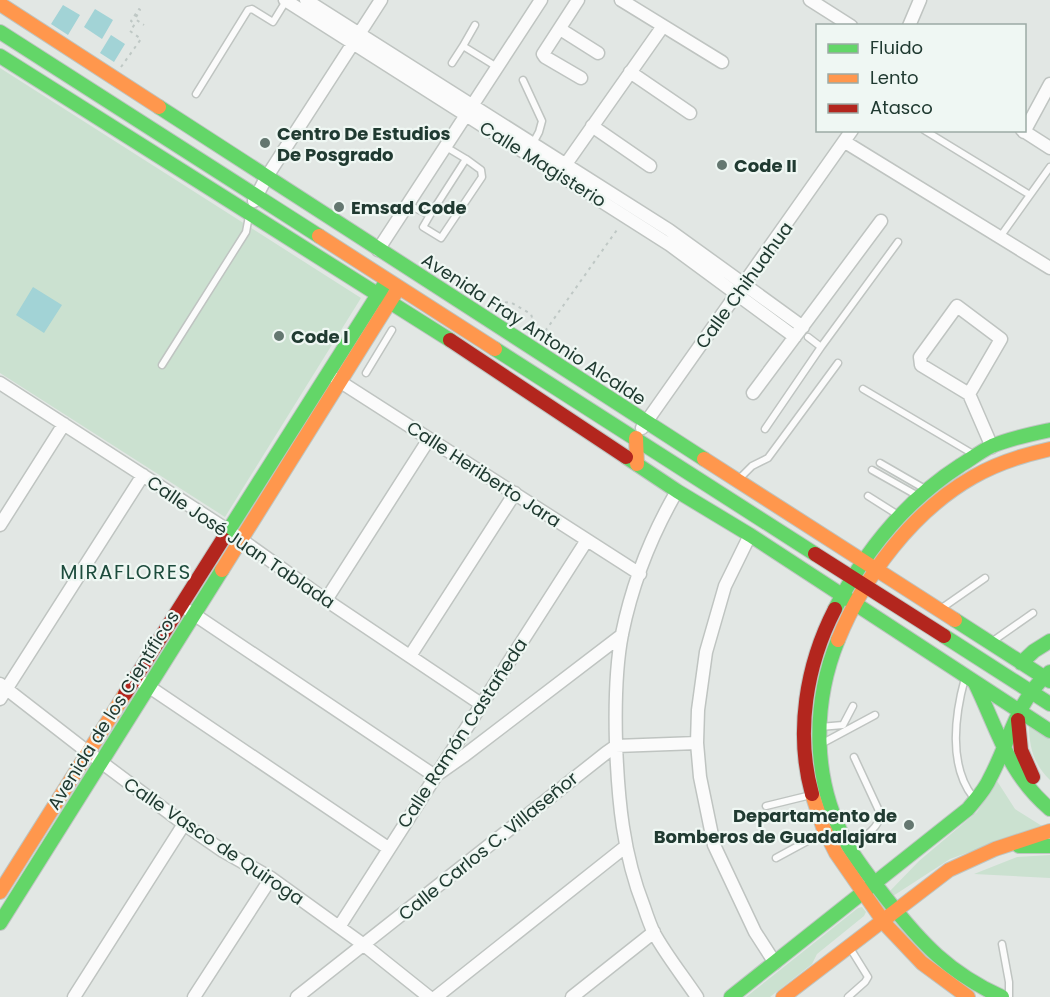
<svg xmlns="http://www.w3.org/2000/svg" width="1050" height="997" viewBox="0 0 1050 997" font-family="Poppins,sans-serif">
  <style>
    .green { fill: #cbe1d0 }
    .water { fill: #a2d3d6 }
    .lines { fill: none; stroke-linecap: round; stroke-linejoin: round }
    .lane-casing { stroke: #bfc4c1; stroke-width: 9 }
    .street-casing { stroke: #bfc4c1; stroke-width: 15 }
    .fast-casing { stroke: #bec5c2; stroke-width: 16 }
    .slow-casing { stroke: #bec5c2; stroke-width: 16 }
    .jam-casing { stroke: #bec5c2; stroke-width: 16 }
    .path { stroke: #bfc8c5; stroke-width: 2; stroke-dasharray: 3 4.5; stroke-linecap: butt }
    .lane { stroke: #fbfbfb; stroke-width: 6 }
    .street { stroke: #fbfbfb; stroke-width: 12 }
    .fast { stroke: #63d668; stroke-width: 14 }
    .slow { stroke: #ff974d; stroke-width: 14 }
    .jam { stroke: #b3261e; stroke-width: 14 }
    .poi-dot { fill: #647770; stroke: #eff7f3; stroke-width: 2 }
    .labels { text-anchor: middle; dominant-baseline: central; stroke-width: 4.5; stroke-linejoin: round; paint-order: stroke }
    .poi-label { font-size: 18px; font-weight: bold; fill: #203a31; stroke: #eff7f3; text-anchor: start }
    .street-label { font-size: 18px; fill: #203a31; stroke: #eff7f3 }
    .neighbourhood-label { font-size: 20px; letter-spacing: 1.5px; fill: #1d4c3d; stroke: #eff7f3 }
  </style>
  <rect width="100%" height="100%" fill="#e2e7e4"/>
  <path class="green" d="M0,68L361,298L225,517L0,373Z
    M1029,725L1050,738V780C1034,765 1029,747 1029,725Z
    M997,781L1015,809L1042,826L950,859L893,896L889,892L919,861L977,812Z
    M1050,855V878L974,874L1017,857Z
    M862,907L866,912L864,916L817,954L812,964L770,997H746L858,908Z"/>
  <path class="water" d="M63,5L80,15L68,35L51,24Z
    M95,9L113,20L102,39L84,27Z
    M111,35L125,44L114,62L100,53Z
    M33,287L62,305L44,333L16,315Z"/>
  <g class="lines">
    <defs>
      <path id="lane" d="M475,25L463,46L497,67
        M452,63L463,46
        M523,80L542,121L539,132L532,145
        M196,94L248,10L252,9L273,22L286,1
        M924,130L1030,195
        M408,205L430,215L466,159L446,147
        M430,215L423,227L441,238L482,177L481,170L466,159
        M1000,237L1050,167
        M808,337L821,347L898,242
        M162,365L246,232L249,216
        M366,373L392,330
        M863,389L973,454
        M765,429L821,347
        M880,463L925,489
        M872,470L918,496
        M740,478L752,466L768,458L838,363
        M868,496L898,515
        M942,608L985,578
        M993,641L1033,613
        M965,678C955,714 948,765 973,797
        M820,727L843,725L853,706
        M821,744L875,715
        M766,806L811,795
        M850,846C861,839 881,828 880,813L854,757
        M776,858L824,832
        M1002,944L1009,982V997
        M848,997L865,982L868,977L850,948"/>
      <path id="street" d="M285,0L670,245L795,337
        M306,0L669,230L803,327
        M578,0L543,54L545,57L581,78
        M621,0L722,62
        M810,0L851,26
        M909,26L920,0
        M560,29L598,53
        M630,72L690,113
        M592,126L650,166
        M1022,130L1050,148
        M1024,132L1050,84
        M845,142L1050,268
        M566,164L663,26
        M254,201L266,178L381,0
        M378,250L541,0
        M336,379L640,574
        M0,383L229,531L326,600L481,704
        M753,393L881,221
        M969,394L1001,339L957,306L920,357L921,365L969,394L992,447
        M642,428L852,130
        M677,491C652,534 632,585 622,634C615,670 615,707 616,743C618,800 623,854 644,907C647,916 650,925 654,933C666,955 683,976 697,997
        M0,525L64,424
        M750,535L725,586L706,652L698,710L697,743L700,777L714,845L755,932L775,963
        M326,600L429,439
        M189,611L435,776L465,755L622,635
        M410,656L515,493
        M142,682L388,848
        M0,684L89,753L184,824L223,851L271,878L364,945L429,997
        M0,699L143,475
        M339,927L587,540
        M74,997L184,824
        M194,997L271,878
        M297,997L606,753L616,746L697,743
        M436,997L625,847
        M572,997L654,932"/>
      <path id="fast" d="M0,32L319,236
        M0,56L450,340
        M159,107L704,459
        M495,349L815,554
        M626,457L677,491L750,535L1050,731
        M223,539L384,285
        M835,609C865,551 905,501 961,465C971,459 981,451 992,446C1011,438 1031,434 1050,430
        M955,620L1050,681
        M944,636L1050,704
        M838,640C812,704 812,780 846,842C857,862 872,880 886,898C921,943 949,973 1002,997
        M1021,663L1034,651L1050,641
        M975,683C998,730 1008,774 1050,809
        M1019,846H1050
        M0,923L222,570
        M731,997L968,809C976,799 985,790 990,778C1010,741 1016,700 1050,672"/>
      <path id="slow" d="M0,4L159,107
        M319,236L495,349
        M636,438L637,464
        M704,459L955,620
        M222,570L396,292
        M838,640C864,576 913,511 973,477C997,463 1023,455 1050,449
        M812,794L823,827L836,853L886,925L922,963L968,997
        M0,892L125,694
        M783,997L949,870L995,849L1050,831"/>
      <path id="jam" d="M450,340L626,457
        M815,554L944,636
        M125,694L223,539
        M1018,720L1021,750L1033,777
        M812,794C795,733 806,665 835,609"/>
    </defs>
    <use href="#lane" class="lane-casing"/>
    <use href="#street" class="street-casing"/>
    <use href="#fast" class="fast-casing"/>
    <use href="#slow" class="slow-casing"/>
    <use href="#jam" class="jam-casing"/>
    <path class="path" d="M121,67L141,39L130,31L135,24L131,21L139,9L140,10L135,19L144,25
      M490,304L510,302L531,314L537,335
      M541,337L619,227"/>
    <use href="#lane" class="lane"/>
    <use href="#street" class="street"/>
    <use href="#fast" class="fast"/>
    <use href="#slow" class="slow"/>
    <use href="#jam" class="jam"/>
  </g>
  <g class="poi-dot">
    <circle cx="265" cy="143" r="6"/>
    <circle cx="722" cy="165" r="6"/>
    <circle cx="339" cy="207" r="6"/>
    <circle cx="279" cy="336" r="6"/>
    <circle cx="909" cy="825" r="6"/>
  </g>
  <g class="labels">
    <g class="poi-label">
      <text x="277" y="133">Centro De Estudios<tspan x="277" dy="21">De Posgrado</tspan></text>
      <text x="734" y="165">Code II</text>
      <text x="351" y="207">Emsad Code</text>
      <text x="291" y="336">Code I</text>
      <text x="897" y="815" text-anchor="end">Departamento de<tspan x="897" dy="21">Bomberos de Guadalajara</tspan></text>
    </g>
    <g class="street-label">
      <text transform="translate(543 164) rotate(32)">Calle Magisterio</text>
      <text transform="translate(744 285) rotate(-54)">Calle Chihuahua</text>
      <text transform="translate(534 329) rotate(33)">Avenida Fray Antonio Alcalde</text>
      <text transform="translate(484 474) rotate(33)">Calle Heriberto Jara</text>
      <text transform="translate(241 542) rotate(34)">Calle José Juan Tablada</text>
      <text transform="translate(113 710) rotate(-58)">Avenida de los Científicos</text>
      <text transform="translate(462 733) rotate(-57)">Calle Ramón Castañeda</text>
      <text transform="translate(214 841) rotate(34)">Calle Vasco de Quiroga</text>
      <text transform="translate(488 846) rotate(-39)">Calle Carlos C. Villaseñor</text>
    </g>
    <g class="neighbourhood-label">
      <text x="126" y="572">MIRAFLORES</text>
    </g>
  </g>
  <rect x="816" y="24" width="210" height="108" fill="#eff7f3" stroke="#9caba5" stroke-width="1.5"/>
  <rect x="828" y="44" width="30" height="9" fill="#63d668" stroke="#9caba5" stroke-width="1.5"/>
  <text x="870" y="54" font-size="18" fill="#203a31">Fluido</text>
  <rect x="828" y="74" width="30" height="9" fill="#ff974d" stroke="#9caba5" stroke-width="1.5"/>
  <text x="870" y="84" font-size="18" fill="#203a31">Lento</text>
  <rect x="828" y="104" width="30" height="9" fill="#b3261e" stroke="#9caba5" stroke-width="1.5"/>
  <text x="870" y="114" font-size="18" fill="#203a31">Atasco</text>
</svg>
